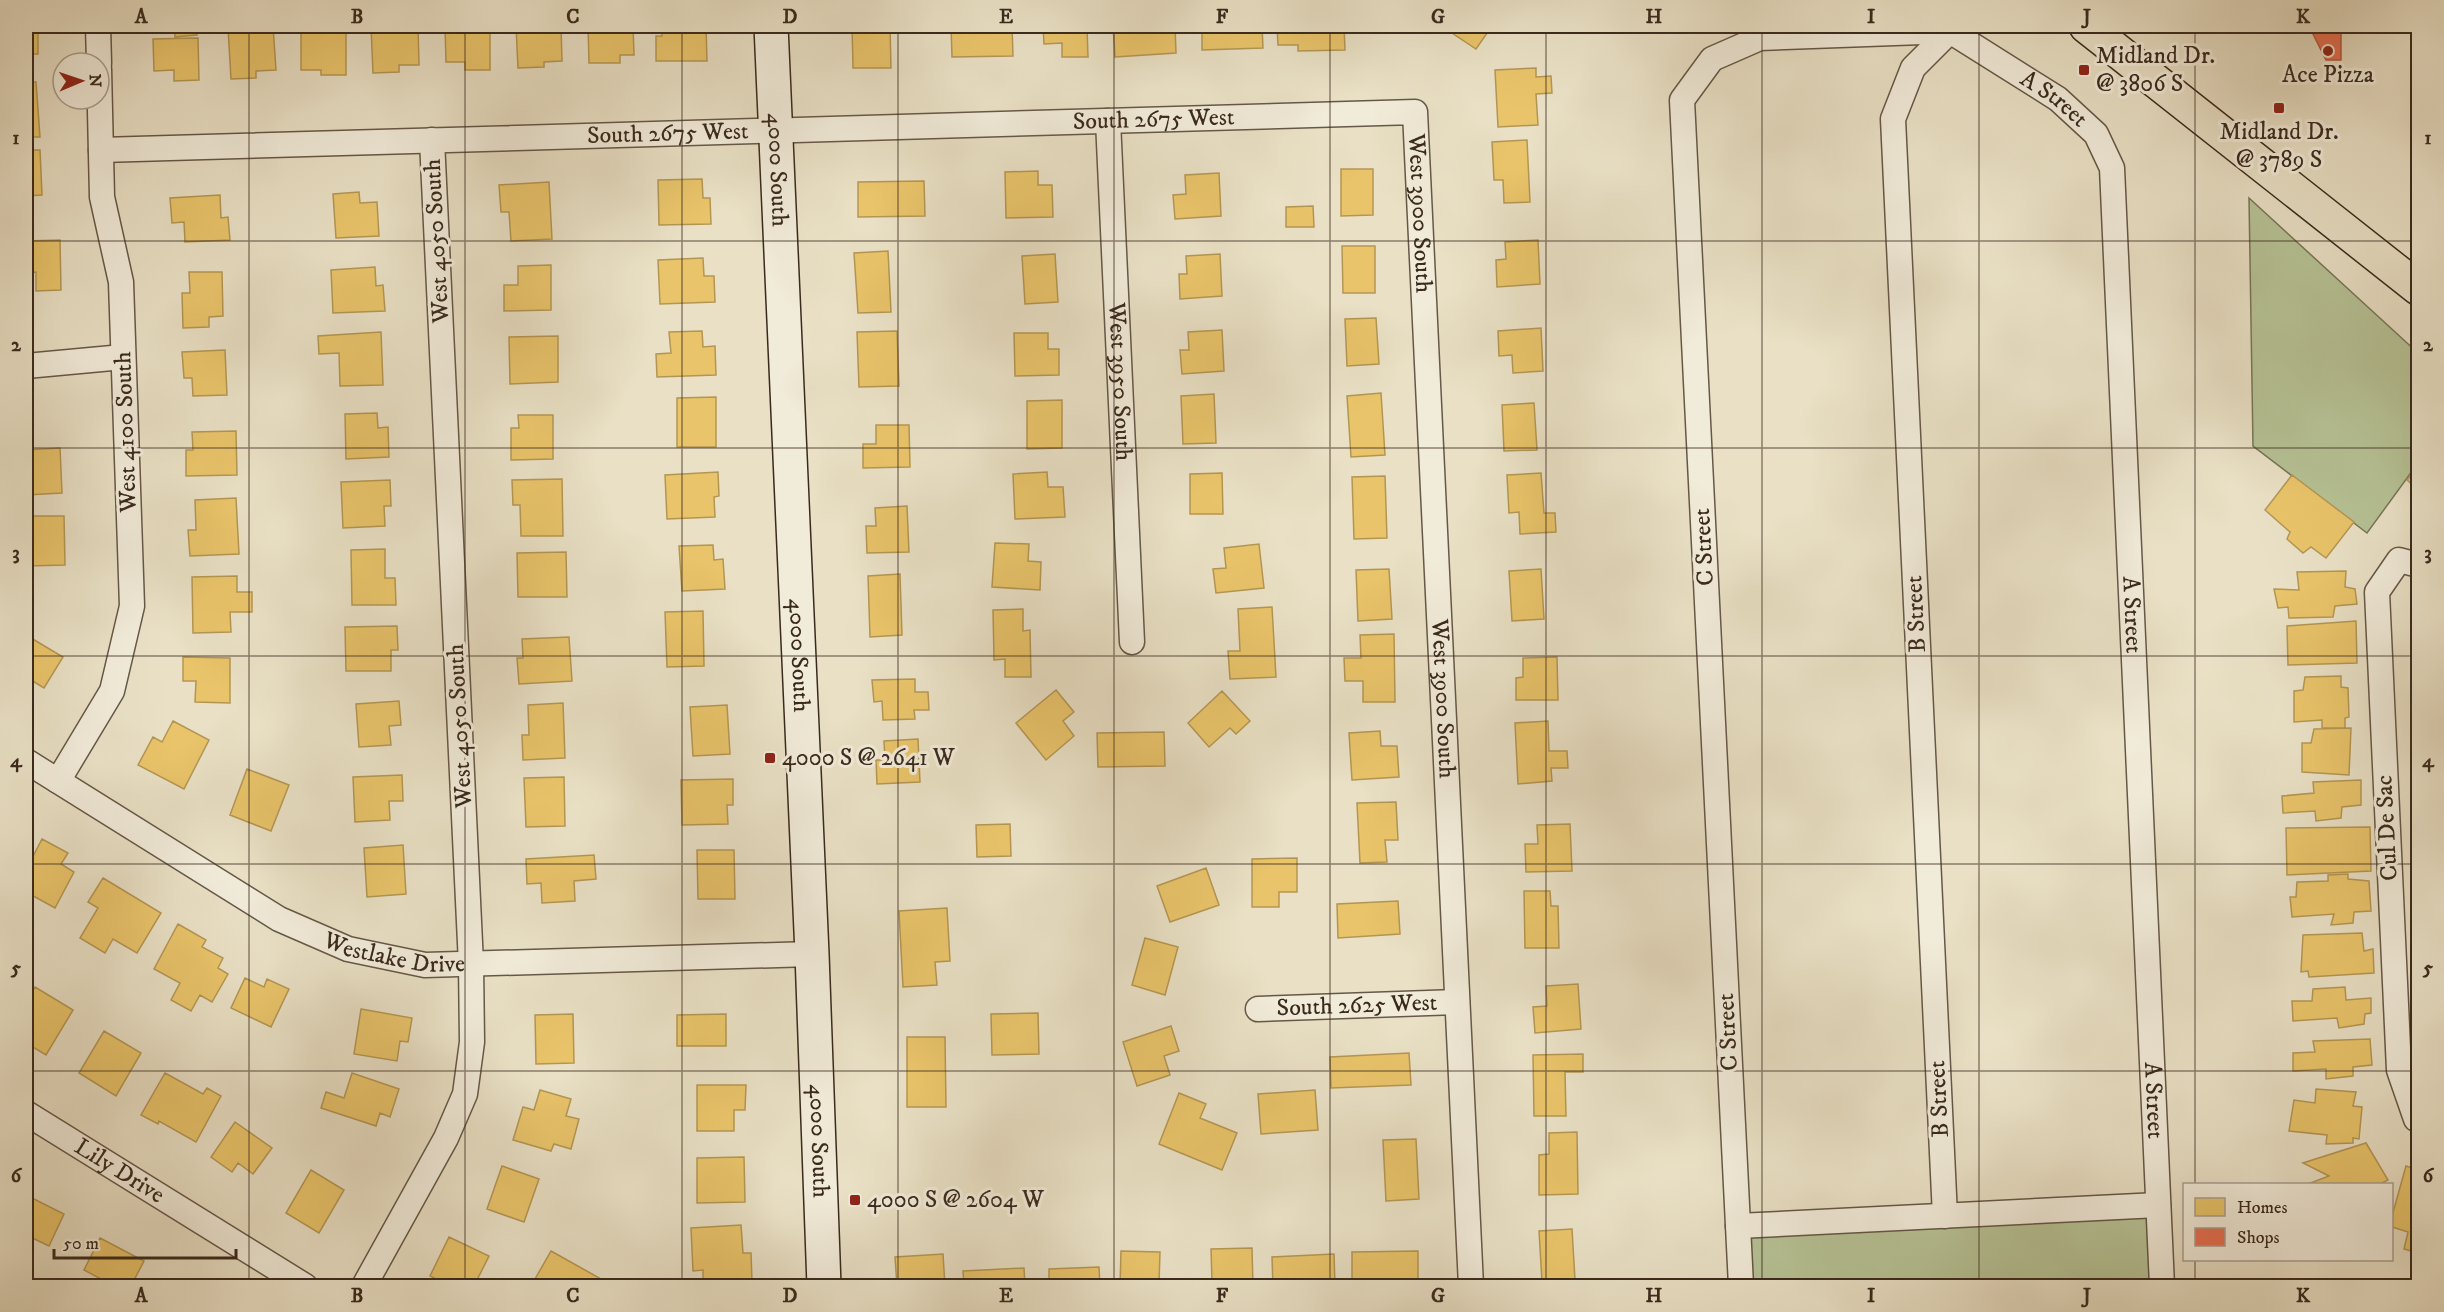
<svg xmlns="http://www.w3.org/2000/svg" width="2444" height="1312" viewBox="0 0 2444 1312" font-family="'IM FELL DW Pica',serif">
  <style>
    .green { fill: #b6c295; stroke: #787659; stroke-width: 1.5 }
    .homes { fill: #e9c46a; stroke: #b49653; stroke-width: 1.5 }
    .shops { fill: #e76f51; stroke: #b35a41; stroke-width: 1.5 }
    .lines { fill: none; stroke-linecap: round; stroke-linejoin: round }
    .street-casing { stroke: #665847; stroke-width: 27 }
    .secondary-casing { stroke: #3a2a1d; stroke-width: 36 }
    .primary-casing { stroke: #3a2a1d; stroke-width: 36 }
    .street { stroke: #f1ebd9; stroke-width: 24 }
    .secondary { stroke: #f1ebd9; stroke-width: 33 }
    .primary { stroke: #e9e0c5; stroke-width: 33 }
    .grid { fill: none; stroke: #3a2a1d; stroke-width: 1.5; stroke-opacity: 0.55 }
    .poi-dot { fill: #8f2418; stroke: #f1ebd9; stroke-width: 2 }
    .labels { text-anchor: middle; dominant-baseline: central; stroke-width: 6; stroke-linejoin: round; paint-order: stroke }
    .poi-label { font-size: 24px; fill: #3a2a1d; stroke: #f1ebd9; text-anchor: start }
    .street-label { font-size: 24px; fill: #3a2a1d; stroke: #f1ebd9 }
    .neatline { fill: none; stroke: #3a2a1d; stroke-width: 2 }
    .grid-label { font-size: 20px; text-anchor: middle; font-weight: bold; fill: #3a2a1d }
  </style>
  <rect width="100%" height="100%" fill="#e9e0c5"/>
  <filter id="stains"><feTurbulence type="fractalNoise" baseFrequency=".00333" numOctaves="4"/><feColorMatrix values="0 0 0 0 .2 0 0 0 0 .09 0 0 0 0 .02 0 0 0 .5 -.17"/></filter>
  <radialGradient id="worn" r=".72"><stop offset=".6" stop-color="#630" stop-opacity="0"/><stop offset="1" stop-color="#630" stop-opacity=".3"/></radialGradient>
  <path class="green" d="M2249,198L2418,353V463L2367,533L2253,446Z
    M2148,1212L2151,1286H1753L1750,1230Z"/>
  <path class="homes" d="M26,26H38V54H26Z
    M174,26H196L197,35L175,37Z
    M273,26L276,70L256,71V78L231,79L228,27Z
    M301,26H346V75H321V70H301Z
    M371,26H418L419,65H399V72L373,73Z
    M445,26H490V70H465V62H446Z
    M516,26H561L562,61L544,62V67L518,68Z
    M588,26H633L634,55H620V63H589Z
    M662,26H706L707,61H656V36H662Z
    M852,26H890L891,68H853Z
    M951,26H1012L1013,56L952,57Z
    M1043,26H1087L1088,57H1062V43L1044,44Z
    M1113,26H1175L1176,53L1115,57Z
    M1202,26H1262L1263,48L1202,50Z
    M1277,26H1344L1345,50L1298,51V45H1278Z
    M1457,26H1492L1476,49L1452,33Z
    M198,38L199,80L174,81V70L154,71L153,39Z
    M1536,68V77L1551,76L1552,93L1536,94L1538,125L1498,127L1495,70Z
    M26,82H36L40,137H26Z
    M1527,140L1530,202L1504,203L1503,180H1494L1492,142Z
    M26,150H40L42,195L26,196Z
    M1341,169H1373V215L1341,216Z
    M1038,171V185H1052L1053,217L1006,218L1005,172Z
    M1219,173L1221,216L1175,219L1173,195L1186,194L1185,175Z
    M702,179L703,198H710L711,224L659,225L658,180Z
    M924,181L925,216L858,217V182Z
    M549,182L552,239L511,241L509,212H501L499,185Z
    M359,192L360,203L377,202L379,236L336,238L333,194Z
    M220,195L221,218L228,217L230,240L185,242L184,222L172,223L170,198Z
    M1313,206L1314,227H1286V207Z
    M60,240L61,290L36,291V272L26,273V241Z
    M1538,240L1540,284L1497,287L1496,260L1506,259L1505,242Z
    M1342,246H1375V293H1343Z
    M888,251L891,312L858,313L854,253Z
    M1055,254L1058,302L1025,304L1022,256Z
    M1220,254L1222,296L1180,299L1179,274H1187L1186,256Z
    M703,258L704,276H714L715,302L660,304L658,260Z
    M551,265V310L504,311V285H518V266Z
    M375,267L376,286L383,285L385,311L333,313L331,270Z
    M189,272H222L223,316L209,317V327L183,328L182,293H190Z
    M1376,318L1379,364L1347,366L1345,319Z
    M1541,328L1543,371L1513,373L1512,355L1499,356L1498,331Z
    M1222,330L1224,371L1182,374L1180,350H1189L1188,332Z
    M702,331L703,347L715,346L716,375L657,377L656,354L671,353L669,332Z
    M897,331L899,386L859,387L857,332Z
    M381,332L383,385L340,386L339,353L319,354L318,336Z
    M1014,333H1048V349H1059V375L1015,376Z
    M558,336V382L510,384L509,337Z
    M225,350L227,395L193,396L192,378H184L182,352Z
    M1381,393L1385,455L1351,457L1347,396Z
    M1214,394L1216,443L1183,444L1181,396Z
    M716,397V447H677V398Z
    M1062,400V448L1027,449V401Z
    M1534,403L1537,450L1504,451L1502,405Z
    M377,413L378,428L388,427L389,457L346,459L345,414Z
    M518,415H553V459L511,460V428H519Z
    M876,425H909L910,467L863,468V444H876Z
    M236,431L237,475L186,476V450H193L192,432Z
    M60,448L62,493L26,495V450Z
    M2418,467V490L2407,480Z
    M718,472L719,496L714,497L715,517L667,519L665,475Z
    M1047,472L1048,487H1063L1065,517L1015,519L1013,474Z
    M1222,473L1223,514H1190V474Z
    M1541,473L1544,513H1555L1556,532L1520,534L1519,512L1509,513L1507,475Z
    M2292,475L2354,522L2326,558L2311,547L2303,553L2287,539L2290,532L2265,510Z
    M1385,476L1387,538L1354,539L1352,477Z
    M562,479L563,536H521L520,505H513L512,480Z
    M390,480L391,506H384L385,526L343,528L341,482Z
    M236,498L239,554L190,556L188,530H196L195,500Z
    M907,506L909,552L867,553L866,526H876L875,508Z
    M26,516H64L65,565L26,566Z
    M995,543L1029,544L1028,561L1041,562L1040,590L992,587Z
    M1259,544L1264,588L1216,593L1213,569L1226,568L1224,548Z
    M713,545L714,560L723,559L725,589L682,591L679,546Z
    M385,549V578H395L396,605H352L351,550Z
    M566,552L567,597H518L517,553Z
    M1389,569L1392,619L1358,621L1356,570Z
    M1541,569L1544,619L1512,621L1509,571Z
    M2346,571L2345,587L2355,589L2357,604L2335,606L2333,617L2289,618L2288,607L2278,608L2274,589L2299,590L2297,572Z
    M900,574L902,635L870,637L868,576Z
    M237,576V592H252V612H230L231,632L193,633L192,577Z
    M1272,607L1276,677L1230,679L1228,651H1240L1238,609Z
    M1023,609V631L1030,630L1031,677H1005V659L994,660L993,610Z
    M703,611L704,666L667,667L665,612Z
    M2356,621L2357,663L2288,665L2287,626Z
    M397,626L398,650H391V671H346L345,627Z
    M1394,634L1395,702H1363V681H1345L1344,658H1361L1360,635Z
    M26,635L63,657L44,688L26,677Z
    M569,637L572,681L519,684L517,658H523L522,639Z
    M2417,643H2418V697H2417L2411,660L2417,657Z
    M183,657L230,658V703L195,702L196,681H183Z
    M1557,657L1558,700H1516V678L1523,677V658Z
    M2341,676V687L2348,688L2349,717L2345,718V728H2322V720L2294,722V691L2303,690L2305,677Z
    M915,679V692H928L929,710H914L915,719L883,720L882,701L874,702L872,680Z
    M1056,690L1074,712L1063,721L1074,736L1046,760L1016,723Z
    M1222,691L1250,721L1236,734L1230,728L1209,747L1188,723Z
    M399,701L401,725L389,726L391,745L359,747L356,704Z
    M563,703L565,758L523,760L522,735H529L528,705Z
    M727,705L730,754L693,756L690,707Z
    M173,721L209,740L184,789L138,765L153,737L162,742Z
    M1548,721L1549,751H1567L1568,768H1551L1552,781L1518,784L1515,723Z
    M2351,728L2349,775L2302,772V743H2311L2314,729Z
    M1380,731L1381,746H1397L1399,777L1352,780L1349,733Z
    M1164,732L1165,766L1098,767L1097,733Z
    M918,739L920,782L877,784L876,760H885L884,741Z
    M247,769L289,785L271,831L230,815Z
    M402,775L403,801H389L390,820L355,822L353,777Z
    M564,777L565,826L526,827L524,778Z
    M733,779V805H727L728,824L682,825L681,780Z
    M2361,780V805L2342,807L2341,818L2316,821L2315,811L2283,813L2282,796L2314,793L2313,782Z
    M1396,802L1398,840H1385L1387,862L1360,863L1357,803Z
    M1010,824L1011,856L977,857L976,825Z
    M1570,824L1572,871L1526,872L1525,844H1538L1537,825Z
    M2370,827L2371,871L2287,875L2286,828Z
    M42,839L68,853L61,864L74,872L55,908L26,892V870Z
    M403,845L406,894L367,897L364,848Z
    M697,850H734L735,899H698Z
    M594,855L596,879L574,881L575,901L542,903L541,883L527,884L526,859Z
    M1297,858V892H1279V907H1252V859Z
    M1206,868L1219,905L1170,922L1157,886Z
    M2348,874V879L2369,881L2371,911L2354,912L2353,923L2331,925L2334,914L2292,917L2290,897H2296L2297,882L2328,881V875Z
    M103,878L161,913L137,953L113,939L105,953L80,938L98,908L88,902Z
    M1524,891H1550L1551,906H1558L1559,948H1525Z
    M1398,901L1400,934L1338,938L1337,904Z
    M947,908L950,961L935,962L937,985L903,987L899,911Z
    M178,924L206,940L202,947L223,958L218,968L228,974L212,1002L200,995L191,1011L171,1000L180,983L154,969Z
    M2362,933L2364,951L2373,949L2374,973L2309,977L2308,971L2301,972L2303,935Z
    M1145,938L1178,947L1165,995L1132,985Z
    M245,978L264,987L267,979L289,989L271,1027L231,1008Z
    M1578,984L1581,1029L1535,1033L1533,1007L1547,1006L1546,986Z
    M35,987L73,1010L46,1055L26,1043L28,1036L26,1034V1002Z
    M2345,987L2346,1000L2371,998V1013L2365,1014L2364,1024L2339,1028L2337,1018L2293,1021L2292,1001H2312L2313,989Z
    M361,1009L412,1018L408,1042L400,1041L397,1061L354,1054Z
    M1038,1013L1039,1054L992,1055L991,1014Z
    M573,1014L574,1063L536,1064L535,1015Z
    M726,1014V1046H677V1015Z
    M1171,1026L1179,1051L1164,1056L1170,1075L1137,1086L1123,1042Z
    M104,1031L141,1053L116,1096L79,1073Z
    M907,1037H945L946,1107H907Z
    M2370,1039L2372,1065L2353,1067V1076L2326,1079V1069L2293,1071V1053L2315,1052L2313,1041Z
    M1409,1053L1411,1085L1331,1088L1330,1057Z
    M1583,1054V1072H1565L1566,1116H1534L1533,1055Z
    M165,1073L203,1094L207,1088L221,1096L196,1142L159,1121L158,1124L141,1115Z
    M352,1073L399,1089L390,1117L380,1113L376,1126L321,1108L326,1092L344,1098Z
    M697,1085H746L745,1110H734V1131H697Z
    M2316,1089L2356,1092L2353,1106L2362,1107L2359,1139L2353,1138V1143L2326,1144L2327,1135L2289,1131L2294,1100L2315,1103Z
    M540,1090L571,1099L566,1116L579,1119L571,1149L554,1144L551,1151L513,1140L523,1107L534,1110Z
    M1315,1090L1318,1130L1261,1134L1258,1094Z
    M1179,1093L1206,1104L1200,1118L1237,1133L1222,1170L1159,1144Z
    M235,1122L272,1148L253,1174L238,1163L232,1172L211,1157Z
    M1577,1132L1578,1194L1539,1195V1155L1549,1154V1133Z
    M1416,1139L1419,1199L1386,1201L1383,1140Z
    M2366,1143L2388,1180L2380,1184H2308L2329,1176L2303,1163Z
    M744,1157L745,1202L697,1203V1158Z
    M502,1166L539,1179L524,1222L487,1209Z
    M2406,1166L2418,1170V1253L2404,1249L2408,1232L2392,1227V1216Z
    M311,1170L344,1190L319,1233L286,1213Z
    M26,1195L64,1214L49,1246L26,1235Z
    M741,1225L743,1253H751L752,1282L703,1284V1270L693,1271L691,1228Z
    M1572,1229L1575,1280L1542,1282L1539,1231Z
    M449,1237L489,1256L474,1286H443L444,1283L430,1276Z
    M100,1238L144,1261L131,1286H114L84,1270Z
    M1252,1248L1253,1286H1231V1280L1212,1281L1211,1249Z
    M551,1251L610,1284L609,1286H531Z
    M1121,1251L1160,1252L1159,1284L1120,1286Z
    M1418,1251V1284L1352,1285V1252Z
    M943,1254L945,1286H897L895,1257Z
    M1334,1254L1335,1286H1273L1272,1257Z
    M1099,1267L1100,1286H1049V1269Z
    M1024,1268L1025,1286H964L963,1271Z"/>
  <path class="shops" d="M2309,26H2341V60H2326Z"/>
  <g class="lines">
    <defs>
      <g id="street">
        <path d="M98,26L99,63"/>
        <path id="s1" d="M1956,26L1950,31L2058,99L2096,134L2112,168L2162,1286"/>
        <path id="s2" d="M1108,121L1132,642"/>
        <path id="s3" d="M101,150L1415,112L1471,1286"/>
        <path d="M26,366L123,357"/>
        <path id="s4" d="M26,761L279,919L348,949L425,965L812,954"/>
        <path d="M58,781L112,691L132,606L121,282L102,197L99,69"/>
        <path id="s5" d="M1258,1009L1457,1002"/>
        <path id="s6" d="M26,1113L305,1286"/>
        <path d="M2416,1119L2399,1070L2377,592L2399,560L2418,565"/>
        <path d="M1945,1216L1893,119L1913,68L1950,31"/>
        <path d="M1738,1226L2158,1205"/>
        <path d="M364,1286L446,1138L465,1094L472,1042L471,964L432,140"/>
        <path d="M1741,1286L1682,100L1712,59L1760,38L1950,31"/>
      </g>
      <g id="secondary">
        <path id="s7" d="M771,26L812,954L824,1286"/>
      </g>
      <path id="primary" d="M2086,26L2418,288"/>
    </defs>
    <use href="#street" class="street-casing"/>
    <use href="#secondary" class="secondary-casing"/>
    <use href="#primary" class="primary-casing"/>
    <use href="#street" class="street"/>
    <use href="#secondary" class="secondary"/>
    <use href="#primary" class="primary"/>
  </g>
  <path class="grid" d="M249,26V1286M465,26V1286M682,26V1286M898,26V1286M1114,26V1286M1330,26V1286M1546,26V1286M1762,26V1286M1979,26V1286M2195,26V1184M26,241H2418M26,448H2418M26,656H2418M26,864H2418M26,1071H2418M2195,1260V1286"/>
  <g class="poi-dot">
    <circle cx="2328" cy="51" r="6"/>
    <rect x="2078" y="64" width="12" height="12" rx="3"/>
    <rect x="2273" y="102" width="12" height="12" rx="3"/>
    <rect x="764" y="752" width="12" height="12" rx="3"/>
    <rect x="849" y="1194" width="12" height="12" rx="3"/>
  </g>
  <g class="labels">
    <g class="poi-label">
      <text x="2096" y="56">Midland Dr.<tspan x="2096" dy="28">@ 3806 S</tspan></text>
      <text x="2328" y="75" text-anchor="middle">Ace Pizza</text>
      <text x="2279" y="132" text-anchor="middle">Midland Dr.<tspan x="2279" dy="28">@ 3789 S</tspan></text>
      <text x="782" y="758">4000 S @ 2641 W</text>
      <text x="867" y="1200">4000 S @ 2604 W</text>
    </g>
    <g class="street-label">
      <text stroke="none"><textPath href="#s1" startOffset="132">A Street</textPath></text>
      <text stroke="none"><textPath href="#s3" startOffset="1053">South 2675 West</textPath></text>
      <text stroke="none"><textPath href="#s3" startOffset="567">South 2675 West</textPath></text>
      <text stroke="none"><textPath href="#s7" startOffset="144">4000 South</textPath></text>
      <text stroke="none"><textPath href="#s3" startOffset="1416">West 3900 South</textPath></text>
      <text transform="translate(437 241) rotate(-93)">West 4050 South</text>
      <text stroke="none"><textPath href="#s2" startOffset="261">West 3950 South</textPath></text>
      <text transform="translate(126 432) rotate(-92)">West 4100 South</text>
      <text transform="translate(1704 547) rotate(-93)">C Street</text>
      <text transform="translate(1916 614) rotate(-93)">B Street</text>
      <text stroke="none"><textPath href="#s1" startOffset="672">A Street</textPath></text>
      <text stroke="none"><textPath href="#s7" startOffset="630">4000 South</textPath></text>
      <text stroke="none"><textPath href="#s3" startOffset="1902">West 3900 South</textPath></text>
      <text transform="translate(460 726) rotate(-93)">West 4050 South</text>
      <text transform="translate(2387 828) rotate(-93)">Cul De Sac</text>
      <text stroke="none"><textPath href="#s4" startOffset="420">Westlake Drive</textPath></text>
      <text stroke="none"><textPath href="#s5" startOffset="99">South 2625 West</textPath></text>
      <text transform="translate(1728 1032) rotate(-93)">C Street</text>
      <text transform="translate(1939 1099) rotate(-93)">B Street</text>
      <text stroke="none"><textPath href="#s1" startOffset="1158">A Street</textPath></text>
      <text stroke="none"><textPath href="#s7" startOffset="1116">4000 South</textPath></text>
      <text stroke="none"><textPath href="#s6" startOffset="110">Lily Drive</textPath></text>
    </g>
  </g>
  <rect width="2444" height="1312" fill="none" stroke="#e9e0c5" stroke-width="66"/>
  <rect x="2183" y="1183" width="210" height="78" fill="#f1ebd9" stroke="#a89e8e" stroke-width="1.5"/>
  <rect x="2195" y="1198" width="30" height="18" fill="#e9c46a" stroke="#a89e8e" stroke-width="1.5"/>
  <text x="2237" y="1213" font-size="18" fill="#3a2a1d">Homes</text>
  <rect x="2195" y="1228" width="30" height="18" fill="#e76f51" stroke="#a89e8e" stroke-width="1.5"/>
  <text x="2237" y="1243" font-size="18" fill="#3a2a1d">Shops</text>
  <g transform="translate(81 81) rotate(88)"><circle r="28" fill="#f1ebd9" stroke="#a89e8e" stroke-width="1.5"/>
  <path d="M0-4.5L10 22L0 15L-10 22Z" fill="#8f2418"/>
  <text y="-9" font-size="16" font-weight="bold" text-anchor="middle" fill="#3a2a1d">N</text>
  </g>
  <path d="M54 1249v9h182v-9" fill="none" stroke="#3a2a1d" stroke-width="3"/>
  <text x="63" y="1249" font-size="18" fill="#3a2a1d" stroke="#f1ebd9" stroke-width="4.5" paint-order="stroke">50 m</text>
  <rect x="33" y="33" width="2378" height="1246" class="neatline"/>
  <g class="grid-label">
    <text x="141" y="23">A</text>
    <text x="357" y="23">B</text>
    <text x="573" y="23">C</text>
    <text x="790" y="23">D</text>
    <text x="1006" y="23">E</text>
    <text x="1222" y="23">F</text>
    <text x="1438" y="23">G</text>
    <text x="1654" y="23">H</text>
    <text x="1871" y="23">I</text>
    <text x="2087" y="23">J</text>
    <text x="2303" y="23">K</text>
    <text x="16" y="144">1</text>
    <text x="2428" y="144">1</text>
    <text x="16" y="351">2</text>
    <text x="2428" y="351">2</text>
    <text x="16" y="559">3</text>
    <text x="2428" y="559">3</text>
    <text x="16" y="767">4</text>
    <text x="2428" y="767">4</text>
    <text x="16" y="974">5</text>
    <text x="2428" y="974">5</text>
    <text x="16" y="1182">6</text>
    <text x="2428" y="1182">6</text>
    <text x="141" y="1302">A</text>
    <text x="357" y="1302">B</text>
    <text x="573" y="1302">C</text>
    <text x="790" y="1302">D</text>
    <text x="1006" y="1302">E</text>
    <text x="1222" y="1302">F</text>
    <text x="1438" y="1302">G</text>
    <text x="1654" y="1302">H</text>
    <text x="1871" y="1302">I</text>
    <text x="2087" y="1302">J</text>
    <text x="2303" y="1302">K</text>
  </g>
  <rect width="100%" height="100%" filter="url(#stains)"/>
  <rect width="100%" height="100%" fill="url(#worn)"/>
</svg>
